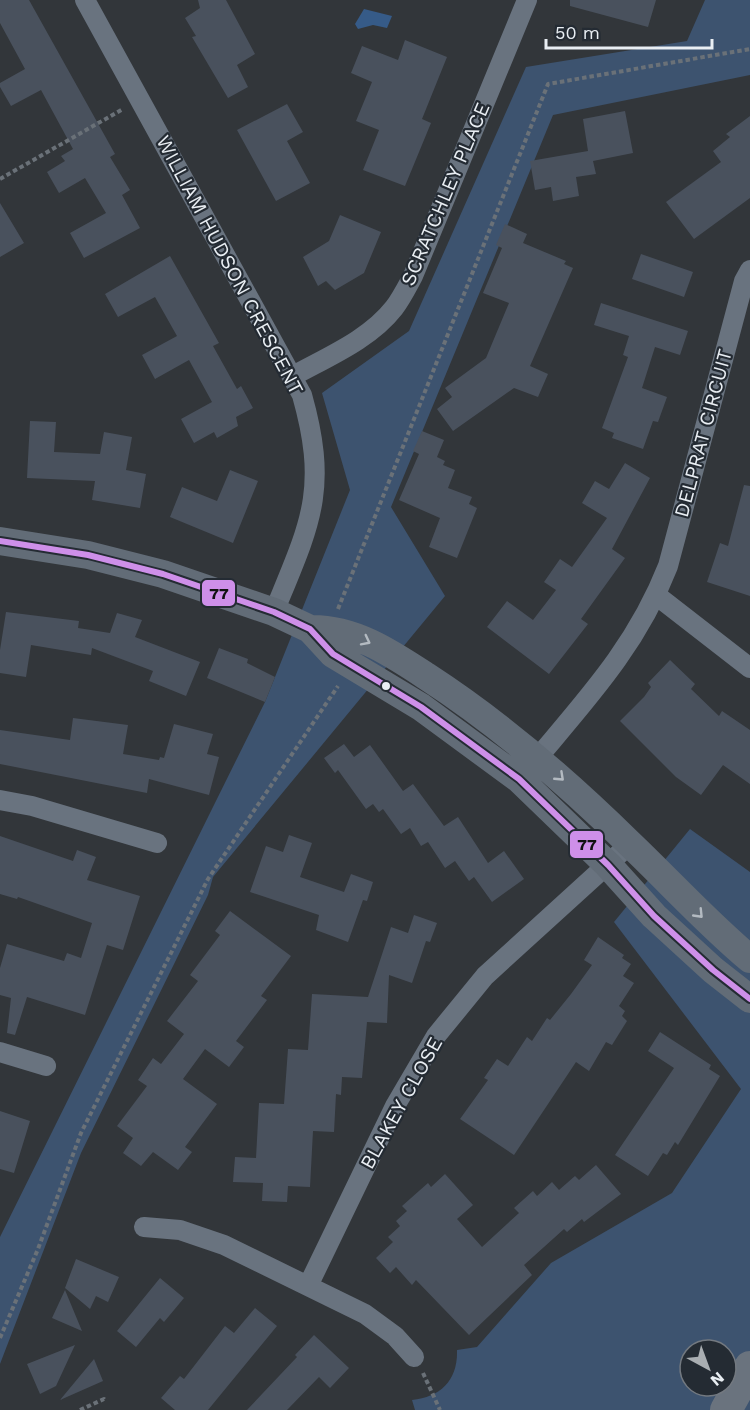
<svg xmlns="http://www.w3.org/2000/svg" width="750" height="1410" viewBox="0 0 750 1410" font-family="'Work Sans',sans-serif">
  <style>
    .green { fill: #3d536f; fill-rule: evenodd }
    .water { fill: #365b88 }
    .building { fill: #49515d }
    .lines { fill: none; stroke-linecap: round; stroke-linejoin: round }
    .path { stroke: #6a7178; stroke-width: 4; stroke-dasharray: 4.5 3; stroke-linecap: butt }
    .street { stroke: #69737f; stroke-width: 20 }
    .secondary { stroke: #626c77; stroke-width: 28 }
    .primary { stroke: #6a737e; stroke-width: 32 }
    .bus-1-casing { stroke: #242b33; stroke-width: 10 }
    .bus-1 { stroke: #ce8fe9; stroke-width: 6 }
    .oneway { stroke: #b3bac1 }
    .bus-dot { fill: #e9eef3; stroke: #242b33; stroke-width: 2 }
    .labels { text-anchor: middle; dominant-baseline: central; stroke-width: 4.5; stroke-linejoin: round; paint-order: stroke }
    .street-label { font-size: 20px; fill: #e9eef3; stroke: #242b33 }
    .line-badge { stroke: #242b33; stroke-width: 2 }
    .pale-badge-label { font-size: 16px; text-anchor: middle; font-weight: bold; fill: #111 }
  </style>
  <rect width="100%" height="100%" fill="#32363a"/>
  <path class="green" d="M705,0H750V75L553,115L391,507L445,596L213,877L208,895L81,1153L0,1364V1237L265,702L350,490L322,393L409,331L526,67L687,41Z
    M690,829L750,872V1410H415L412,1400C441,1397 458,1380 457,1350L477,1347L551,1263L672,1193L741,1089L614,922ZM690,1350H726V1386H690Z"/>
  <path class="water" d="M364,9L392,16L387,28L373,25L358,29L355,24Z"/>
  <path class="building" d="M0,0H29L115,154L110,157L130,190L122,195L140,228L84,258L70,233L106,213L85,178L59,193L47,172L65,161L61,156L73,149L41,90L11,106L0,87V83L25,69L0,23Z
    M198,0H226L255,54L237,65L248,87L228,98L192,37L196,36L185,18L200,8Z
    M570,0H656L648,27L570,6Z
    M405,40L447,57L422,119L431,123L405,186L363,170L379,130L356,121L372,82L351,73L362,46L398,60Z
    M287,104L303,132L287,141L310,183L276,201L237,130Z
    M625,111L633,153L593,161L596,174L576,177L579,196L553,201L551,187L535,190L530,161L588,151L583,119Z
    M750,116V198L694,239L666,202L721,162L713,151L730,137L726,134Z
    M0,203L24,243L0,257Z
    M340,215L381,232L364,273L335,290L326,281L318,286L303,257L329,241Z
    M505,224L527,234L523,243L566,261L564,264L573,268L530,366L548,374L538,397L514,388L453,431L437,409L452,397L445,388L486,358L509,303L483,293L502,248L496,245Z
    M641,254L693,272L684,297L632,279Z
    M170,256L219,343L213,346L237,389L241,386L253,408L236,417L238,426L217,438L214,432L194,443L181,419L212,402L189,360L155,379L142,355L177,336L155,297L118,317L105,294Z
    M601,303L688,331L680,355L655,347L642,388L667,397L658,422L653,421L643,449L612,438L614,433L602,428L628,357L623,355L629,336L594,325Z
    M30,421L56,422L54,452L100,454L104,432L132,437L126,470L146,474L140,508L92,500L95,481L27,478Z
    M422,431L444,440L437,457L445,461L443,465L455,470L448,488L472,497L469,504L477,508L457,558L429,547L440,518L399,500L419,454L413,451Z
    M625,463L650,478L612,549L625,558L581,619L588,624L549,674L487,627L507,601L533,620L556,590L544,582L560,559L572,567L607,518L582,503L595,481L609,489Z
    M230,470L258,481L233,543L170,517L182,487L217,501Z
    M744,485L750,486V596L707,582L720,543L728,546Z
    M6,612L79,621L78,628L110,633L117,613L142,620L135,637L200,662L186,696L149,681L153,671L92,648L91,655L31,645L26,677L0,673V650Z
    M219,648L248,659L247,663L275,677L265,702L207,678Z
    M670,660L695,684L691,689L719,716L722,711L750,730V784L723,765L701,795L676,777L620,721L644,697L651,687L648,683Z
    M73,718L128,725L123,754L159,760L160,757L164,758L174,724L213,734L207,754L219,757L209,795L149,779L147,793L0,764V730L70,740Z
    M344,744L354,757L370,745L403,791L413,784L444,826L458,817L488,863L504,851L524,879L492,902L474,877L469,881L455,861L445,868L428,842L421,846L410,828L401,834L383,809L379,812L373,804L366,809L338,770L335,773L324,758Z
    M289,835L312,843L300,877L344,892L351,874L373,882L367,901L363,900L348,942L316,930L319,915L250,892L266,846L283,852Z
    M0,836L73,861L77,850L96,857L87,880L140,896L123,950L107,945L85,1015L27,997L15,1035L7,1033L11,998L0,995V968L7,944L64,961L67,953L81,958L92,923L18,897L17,899L0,894Z
    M230,911L291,956L261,996L267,1000L236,1041L244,1047L229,1067L205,1049L183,1079L217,1104L185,1147L192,1152L178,1170L153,1152L141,1166L123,1153L133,1138L117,1126L147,1086L138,1080L153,1058L161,1064L184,1034L167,1021L198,981L190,975L220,935L215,931Z
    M414,915L437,923L430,942L426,941L412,983L389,975L387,1023L367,1022L362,1078L342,1077L341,1095L336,1094L334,1132L313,1131L310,1187L288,1186L287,1202L262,1201L263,1183L233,1182L235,1157L256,1158L259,1103L284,1104L288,1049L308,1050L312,994L368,997L391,927L408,933Z
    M598,937L624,955L622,958L631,964L623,976L634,983L619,1006L625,1011L622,1016L627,1021L612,1045L606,1042L589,1071L576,1062L514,1155L460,1119L488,1080L484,1078L497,1059L508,1066L527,1037L532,1041L547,1018L550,1020L571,994L592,965L584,960Z
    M660,1032L711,1065L709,1069L720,1076L678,1145L675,1142L667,1155L663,1153L648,1176L615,1155L674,1068L648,1051Z
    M0,1111L30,1121L14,1173L0,1169Z
    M596,1165L621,1194L584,1222L582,1219L567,1232L564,1229L524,1265L532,1275L469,1335L416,1280L412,1285L396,1267L390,1273L376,1258L393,1242L388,1237L400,1226L396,1221L407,1211L402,1206L428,1183L431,1187L445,1174L473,1205L457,1219L482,1247L519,1213L514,1208L533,1191L537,1196L552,1182L559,1190L575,1176L579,1180Z
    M76,1259L119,1277L108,1302L96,1296L90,1309L65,1288Z
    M160,1278L184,1298L164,1322L160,1318L136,1347L117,1331Z
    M65,1290L82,1331L52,1318Z
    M255,1308L277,1326L208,1410H175L161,1398L180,1376L184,1379L225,1326L234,1333Z
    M314,1335L349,1368L330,1388L319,1377L287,1410H247L297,1357L295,1355Z
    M75,1345L56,1386L40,1394L27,1364Z
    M94,1359L103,1381L60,1400Z"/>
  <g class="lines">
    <path class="path" d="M0,179L123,109
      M338,609L548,84L750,49
      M0,1338L38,1249L81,1133L208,879L338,686
      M423,1373L440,1410
      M80,1410L104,1399L106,1401"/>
    <path class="street" d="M85,0L302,395C329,491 310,524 274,612
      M293,376C327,357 369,340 394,308C401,299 407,287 413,276L527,0
      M656,595L750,668
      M529,768C584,702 636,648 668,566L744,281L750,270
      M0,800L32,806L157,843
      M0,1052L46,1066
      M144,1227L180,1230L224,1245L365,1314L395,1336L414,1357
      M308,1286L395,1106L436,1036L485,976L630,844"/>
    <path class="secondary" d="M0,541L88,555L163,574L274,612L310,629L333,654L421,707L519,779L608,865L654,916L713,970L750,999
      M310,629C354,628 391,653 426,676C500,724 566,781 629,843C670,882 707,923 750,959"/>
    <path class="primary" d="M726,1410L750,1367"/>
    <defs>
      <path id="bus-1" d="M0,541L88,555L163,574L274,612L310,629L333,654L421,707L519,779L608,865L654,916L713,970L750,999"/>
    </defs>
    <use href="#bus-1" class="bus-1-casing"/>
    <use href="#bus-1" class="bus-1"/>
  </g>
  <defs><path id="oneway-chevron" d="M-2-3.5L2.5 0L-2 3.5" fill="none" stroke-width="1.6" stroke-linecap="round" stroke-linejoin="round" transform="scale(1.5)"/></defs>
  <g class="oneway">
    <use href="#oneway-chevron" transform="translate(366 641) rotate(27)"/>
    <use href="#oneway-chevron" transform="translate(560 777) rotate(43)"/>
    <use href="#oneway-chevron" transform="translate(699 914) rotate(46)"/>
  </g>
  <circle class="bus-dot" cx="386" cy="686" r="5"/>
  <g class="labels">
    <g class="street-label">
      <text transform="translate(445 194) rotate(-67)">SCRATCHLEY PLACE</text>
      <text transform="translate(230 265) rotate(62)">WILLIAM HUDSON CRESCENT</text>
      <text transform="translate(703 433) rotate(-75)">DELPRAT CIRCUIT</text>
      <text transform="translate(401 1103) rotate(-61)">BLAKEY CLOSE</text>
    </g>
  </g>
  <g class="line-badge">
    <rect x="201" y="579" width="35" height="28" rx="6" fill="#ce8fe9"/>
    <rect x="569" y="830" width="35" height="29" rx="6" fill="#ce8fe9"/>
  </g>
  <g class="pale-badge-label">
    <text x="219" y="599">77</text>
    <text x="587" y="850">77</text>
  </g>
  <g transform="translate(708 1368) rotate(139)"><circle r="28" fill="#242b33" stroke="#737980" stroke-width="1.5"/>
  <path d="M0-4.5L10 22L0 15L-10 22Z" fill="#a9aeb2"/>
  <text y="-9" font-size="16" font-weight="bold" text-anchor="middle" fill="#e9eef3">N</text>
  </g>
  <path d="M546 39v9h166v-9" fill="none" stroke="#e9eef3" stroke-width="3"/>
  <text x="555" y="39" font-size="18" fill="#e9eef3" stroke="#242b33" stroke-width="4.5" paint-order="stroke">50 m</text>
</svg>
